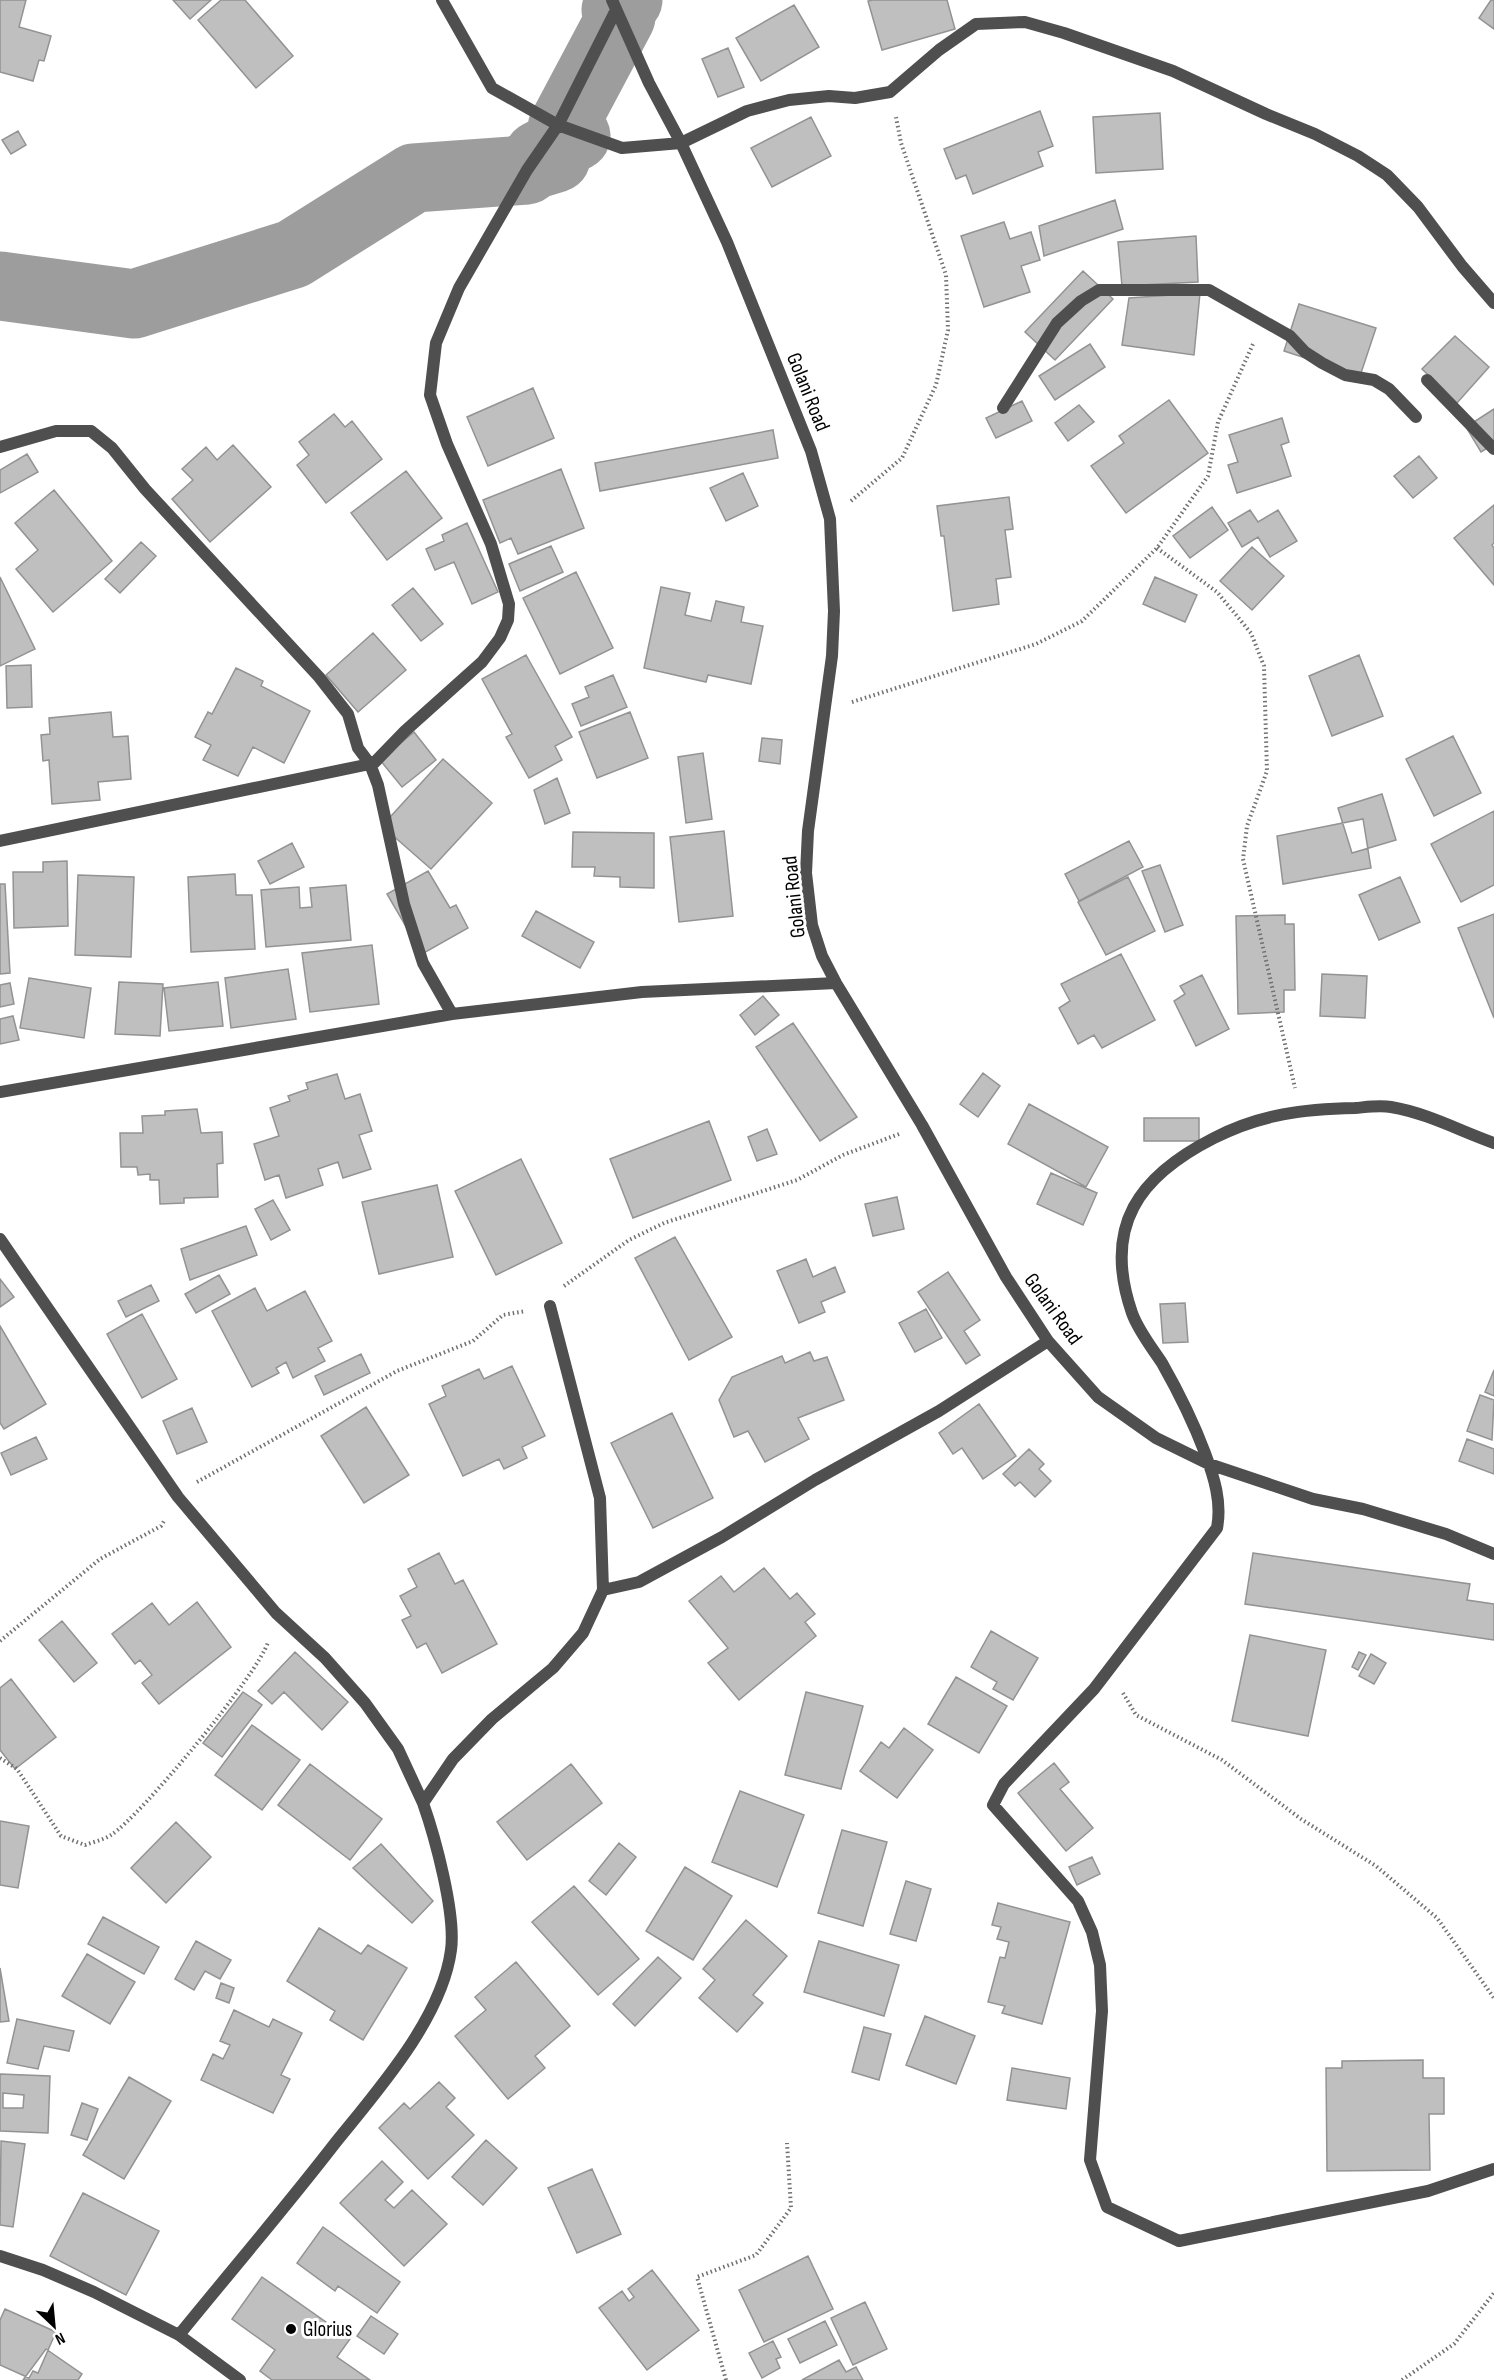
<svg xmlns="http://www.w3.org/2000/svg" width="1494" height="2380" viewBox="0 0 1494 2380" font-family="'Sofia Sans Condensed',sans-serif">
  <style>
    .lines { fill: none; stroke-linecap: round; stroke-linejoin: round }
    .river { stroke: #9d9d9d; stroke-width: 69 }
    .building { fill: #bfbfbf; stroke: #939393; stroke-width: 1.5; fill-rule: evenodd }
    .path { stroke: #717171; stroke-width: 4; stroke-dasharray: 1.5 3; stroke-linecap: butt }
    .minor { stroke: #4f4f4f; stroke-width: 12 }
    .poi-dot { fill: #000; stroke: #fff; stroke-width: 2 }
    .labels { text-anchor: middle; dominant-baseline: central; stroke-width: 6; stroke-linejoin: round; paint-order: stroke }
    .street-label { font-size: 21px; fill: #000; stroke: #fff }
    .poi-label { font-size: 21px; fill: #000; stroke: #fff; text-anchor: start }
  </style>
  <rect width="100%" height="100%" fill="#fff"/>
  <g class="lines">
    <path class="river" d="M0,286L134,304L293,254L414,178L527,170L520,169L556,158L539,155L576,136L562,128L621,17L616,10L628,0"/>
  </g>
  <path class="building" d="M0,0H26L19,27L51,36L44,61L39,60L33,81L0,72Z
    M173,0H211L190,19Z
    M221,0H245L293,56L256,88L198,20Z
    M873,0H947L955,29L882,50L868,1Z
    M1491,0H1494V29L1479,18Z
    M794,5L819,47L761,81L736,38Z
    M728,48L744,87L718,97L702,59Z
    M1040,111L1053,146L1038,152L1043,166L973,194L966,175L956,179L944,149Z
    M1160,113L1163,169L1096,173L1093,117Z
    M811,117L831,156L772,187L751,148Z
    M18,131L26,145L11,154L2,140Z
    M1115,200L1123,229L1044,256L1039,226Z
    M1004,222L1010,239L1031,232L1040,260L1021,266L1030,292L984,307L961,236Z
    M1196,236L1198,282L1122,286L1118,242Z
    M1083,271L1113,299L1055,360L1025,332Z
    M1200,293L1194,355L1122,345L1129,298Z
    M1299,304L1376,328L1360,376L1284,351Z
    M1455,336L1489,367L1457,403L1422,369Z
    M1090,344L1105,367L1055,400L1039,376Z
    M533,388L554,438L488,466L467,417Z
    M1169,400L1208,453L1126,513L1091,466L1124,443L1119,436Z
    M1022,401L1032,421L996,438L986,418Z
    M1079,405L1094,422L1068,441L1055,423Z
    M1494,409V444L1481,452L1466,427Z
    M334,414L345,427L352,421L382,459L326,503L297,465L309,455L299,442Z
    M1282,418L1289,442L1281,445L1291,476L1237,493L1228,465L1238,462L1229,435Z
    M773,430L778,458L600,491L595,463Z
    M233,445L271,487L210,542L172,499L193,480L182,469L206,447L217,460Z
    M27,454L38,472L0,493V470Z
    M1419,456L1437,478L1413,498L1394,476Z
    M561,469L584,528L518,554L511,538L500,543L483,500Z
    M406,471L442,518L387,560L351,513Z
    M743,473L758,506L726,521L710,488Z
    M54,490L112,561L53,612L16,569L38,550L15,523Z
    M1009,497L1013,529L1005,530L1011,577L996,579L999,604L953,611L944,536H941L937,506Z
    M1494,505V543L1492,545L1494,548V585L1454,538Z
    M1212,507L1228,530L1190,558L1173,536Z
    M1250,510L1258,522L1278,510L1297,541L1270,557L1258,537L1242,547L1228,523Z
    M467,523L498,592L472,604L454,562L435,570L426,549L444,541L442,535Z
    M141,542L156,556L120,593L105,579Z
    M551,546L563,572L520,591L509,564Z
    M1252,547L1284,576L1252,610L1220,581Z
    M576,572L613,648L560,674L523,598Z
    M0,577L35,649L0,666Z
    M1155,577L1197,595L1185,622L1143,604Z
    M661,587L690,593L685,615L711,621L716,601L744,607L741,622L763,626L751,684L708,675L706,682L644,668Z
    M413,588L443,624L421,641L392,605Z
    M373,633L406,670L358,712L326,675Z
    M526,655L572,737L555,746L562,760L529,778L506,737L512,734L482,679Z
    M1359,655L1383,716L1332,736L1309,676Z
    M31,665L32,707L7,708L6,666Z
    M236,668L263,681L261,686L310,711L284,763L253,747L238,776L203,760L211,745L195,737L208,712L212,714Z
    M613,675L627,707L581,726L572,704L589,697L585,687Z
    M111,712L113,737L128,736L131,779L98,782L100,800L52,804L49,760L43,761L41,735L50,734L49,718Z
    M630,712L648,758L597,778L579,732Z
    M414,732L436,760L402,787L380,760Z
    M1453,736L1481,793L1434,816L1406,759Z
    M762,738L782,740L780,764L759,761Z
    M703,753L712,819L686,823L678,757Z
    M443,759L492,803L431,869L382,826Z
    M557,778L570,813L545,824L534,790Z
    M1382,794L1396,840L1352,853L1338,808Z
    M1494,811V885L1461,902L1431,844Z
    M1363,819L1371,868L1283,884L1277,836Z
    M724,831L733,916L679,922L670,837Z
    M573,832L654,833V888L620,887V877L594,876L595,867H572Z
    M1129,841L1143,867L1079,901L1065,874Z
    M292,843L304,867L270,884L258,861Z
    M67,861L68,926L14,928L13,872H43V862Z
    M1160,865L1183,925L1165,932L1142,871Z
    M428,871L450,908L456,905L468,928L422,954L387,894Z
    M235,874L236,895H252L255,949L191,952L188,877Z
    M78,875L134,877L131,957L75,955Z
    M1128,877L1155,931L1106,955L1078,902Z
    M1400,877L1420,922L1379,940L1359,895Z
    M0,884H5L10,973L0,974Z
    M346,885L351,940L266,947L261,890L299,887L300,908L312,907L310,888Z
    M536,911L594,942L580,968L522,936Z
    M1494,914V1018L1458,928Z
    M1285,915V924H1294L1295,990H1284V1012L1238,1014L1236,916Z
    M372,945L379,1004L310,1012L302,953Z
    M1121,954L1155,1020L1102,1048L1094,1035L1078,1044L1059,1008L1070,1001L1061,984Z
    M288,969L296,1019L231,1028L225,978Z
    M1322,974L1367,976L1365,1018L1320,1016Z
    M1202,975L1229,1029L1196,1046L1174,1001L1185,994L1180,986Z
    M29,978L91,988L84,1038L20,1028Z
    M119,982L163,984L160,1036L115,1034Z
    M218,982L223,1026L169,1031L164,988Z
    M10,983L14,1004L0,1007V985Z
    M763,996L779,1015L755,1035L740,1015Z
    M13,1016L19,1040L0,1044V1019Z
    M793,1023L857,1117L820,1141L756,1047Z
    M983,1073L1000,1086L978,1117L960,1104Z
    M337,1074L345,1099L360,1094L372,1131L359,1135L371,1169L343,1178L338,1162L318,1169L323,1185L286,1198L279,1175L265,1180L254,1144L279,1136L270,1108L290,1101L288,1096L308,1089L306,1083Z
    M1029,1104L1108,1147L1086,1187L1008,1144Z
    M197,1109L201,1133L222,1132L223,1163L217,1164L218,1197L184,1198V1203L160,1204L159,1180H150V1174L138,1175L137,1167H121L120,1133H143L142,1116L165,1115V1111Z
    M1144,1118H1199V1141H1144Z
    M709,1121L731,1180L633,1218L610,1159Z
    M767,1129L777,1154L757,1161L748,1137Z
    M521,1159L562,1243L496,1275L455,1191Z
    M1051,1173L1097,1193L1083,1225L1037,1204Z
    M437,1185L453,1257L379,1274L362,1202Z
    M897,1197L904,1229L873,1236L865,1204Z
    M273,1200L290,1230L271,1240L255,1209Z
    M246,1226L257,1255L190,1280L181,1249Z
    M675,1237L732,1337L689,1360L635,1258Z
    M806,1259L813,1277L835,1267L845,1292L821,1302L825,1312L799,1323L777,1271Z
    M948,1272L980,1320L964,1331L980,1355L966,1364L918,1292Z
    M219,1275L230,1294L196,1313L185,1294Z
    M0,1279L14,1297L0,1307Z
    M151,1285L159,1301L126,1317L118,1301Z
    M255,1288L267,1311L305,1291L332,1341L318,1348L325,1361L293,1378L286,1362L276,1368L279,1373L252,1387L212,1311Z
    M1185,1303L1188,1342L1163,1343L1160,1304Z
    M926,1309L942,1338L915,1352L899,1323Z
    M142,1314L177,1379L142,1398L107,1334Z
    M0,1326L46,1404L4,1429L0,1423Z
    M810,1352L814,1361L827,1357L844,1400L798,1418L809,1439L765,1462L748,1431L734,1437L719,1400L732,1377L782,1356L785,1363Z
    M361,1354L370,1373L324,1395L315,1376Z
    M512,1366L545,1436L522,1447L527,1458L504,1469L499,1459L463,1476L429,1404L446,1396L442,1386L479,1369L484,1379Z
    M1494,1370V1396L1485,1392Z
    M1480,1395L1494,1400L1492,1440L1467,1431Z
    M979,1404L1016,1456L983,1479L962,1448L953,1454L939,1433Z
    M366,1407L409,1475L364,1503L321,1436Z
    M192,1408L207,1442L177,1454L163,1421Z
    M672,1413L713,1498L653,1528L611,1443Z
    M36,1437L47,1459L11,1475L1,1453Z
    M1467,1439L1494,1449V1474L1459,1461Z
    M1029,1449L1044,1464L1039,1469L1051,1481L1035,1497L1020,1482L1015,1486L1003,1474Z
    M439,1553L455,1584L463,1580L497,1644L442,1673L426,1643L417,1648L402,1620L411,1616L400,1596L417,1587L408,1569Z
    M1253,1553L1470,1584L1467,1600L1494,1604V1640L1245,1604Z
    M764,1568L790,1599L797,1593L815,1614L805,1622L816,1636L739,1700L708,1663L728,1648L689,1601L721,1576L734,1592Z
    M197,1602L231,1647L159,1704L142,1683L152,1675L140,1660L135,1664L112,1634L152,1603L169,1625Z
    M62,1621L97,1663L74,1682L39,1640Z
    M991,1631L1038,1658L1013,1700L993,1689L997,1682L971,1667Z
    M1250,1635L1326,1650L1308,1736L1232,1721Z
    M295,1652L348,1702L322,1730L284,1692L272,1704L258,1691Z
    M1359,1652L1366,1655L1358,1670L1352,1667Z
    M1371,1654L1386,1663L1374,1684L1359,1676Z
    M956,1677L1007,1706L979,1753L928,1724Z
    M11,1679L56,1737L15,1769L0,1750V1688Z
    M243,1692L262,1705L222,1757L203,1743Z
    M806,1692L863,1706L841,1789L785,1775Z
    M252,1725L300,1760L262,1810L215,1775Z
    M904,1728L933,1750L897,1798L860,1771L881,1742L889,1748Z
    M1054,1763L1069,1782L1060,1789L1093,1828L1066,1851L1018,1793Z
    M310,1764L382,1819L350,1860L278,1805Z
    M571,1764L602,1803L527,1860L497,1822Z
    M740,1791L804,1815L777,1887L712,1862Z
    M0,1821L29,1826L18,1888L0,1885Z
    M176,1822L211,1857L166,1903L131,1868Z
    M842,1830L887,1842L863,1926L818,1913Z
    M619,1843L636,1857L606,1895L589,1881Z
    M381,1844L433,1901L412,1923L353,1868Z
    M1092,1857L1100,1874L1077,1885L1069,1867Z
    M685,1867L732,1896L693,1960L646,1931Z
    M906,1881L931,1889L916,1941L890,1934Z
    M574,1886L639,1959L598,1995L532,1922Z
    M998,1903L1070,1922L1042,2024L1002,2013L1005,2006L988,2002L1000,1957L1005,1958L1009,1942L997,1939L1001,1927L992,1925Z
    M103,1917L159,1947L144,1974L88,1944Z
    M746,1920L787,1956L753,1995L763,2003L737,2032L699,1998L715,1980L703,1969Z
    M319,1928L361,1954L368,1945L407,1968L363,2040L330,2020L335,2011L287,1981Z
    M196,1941L231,1960L220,1979L205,1971L194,1990L175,1979Z
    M819,1941L899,1965L884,2016L804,1992Z
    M87,1954L135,1982L110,2024L62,1996Z
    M658,1957L681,1978L635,2026L613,2004Z
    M516,1962L570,2026L535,2056L545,2068L508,2099L455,2036L486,2010L475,1997Z
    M0,1968L9,2021L0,2022Z
    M221,1983L234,1988L229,2003L216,1998Z
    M234,2010L269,2027L273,2019L302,2033L281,2075L290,2079L273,2113L201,2080L213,2054L223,2059L230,2045L220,2041Z
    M925,2016L975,2036L956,2084L906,2065Z
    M17,2019L74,2031L69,2051L44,2046L38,2069L7,2063Z
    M864,2027L891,2034L879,2080L852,2072Z
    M1423,2060V2078H1444V2114H1429L1430,2170L1327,2171L1326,2068H1342V2061Z
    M1012,2068L1070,2078L1066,2109L1007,2100Z
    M0,2074L50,2076L48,2133L0,2131ZM3,2093L24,2095L23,2108H3Z
    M129,2077L171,2101L124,2179L83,2155Z
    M439,2082L455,2098L446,2107L474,2135L428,2179L379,2128L404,2103L410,2109Z
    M82,2103L98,2109L87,2140L71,2135Z
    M486,2140L517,2168L483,2205L452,2177Z
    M1,2141L25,2144L13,2227L0,2225Z
    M382,2161L403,2182L385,2200L394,2208L412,2190L447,2224L404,2266L340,2203Z
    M592,2169L621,2234L577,2253L548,2188Z
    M83,2193L159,2231L126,2295L50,2256Z
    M323,2227L400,2282L377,2313L338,2286L335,2291L297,2263Z
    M808,2256L833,2309L764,2342L739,2290Z
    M652,2270L699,2330L647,2370L599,2308L622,2291L629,2301L634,2297L628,2289Z
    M262,2277L350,2339L337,2357L370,2380H272L260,2371L275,2350L232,2319Z
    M865,2302L887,2349L853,2365L831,2318Z
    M5,2309L56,2332L38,2373L33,2371L29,2378L0,2365V2320Z
    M371,2316L398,2334L384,2354L357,2336Z
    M825,2321L837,2345L800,2363L788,2339Z
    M773,2341L781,2357L776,2359L780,2368L762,2378L749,2353Z
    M46,2349L82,2374L78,2380H23Z
    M839,2360L846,2372L856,2367L863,2380H802Z"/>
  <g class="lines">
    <path class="path" d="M851,501L902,458L936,385L948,330L946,275L901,143L896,117
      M1157,548L1217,592L1251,633L1264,666L1267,771L1247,826L1243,859L1295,1088
      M852,702L1036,644L1082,621L1157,548L1208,476L1218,422L1253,344
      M564,1286L629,1240L664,1223L797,1180L843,1155L899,1134
      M197,1482L397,1371L473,1341L503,1315L526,1311
      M0,1641L100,1559L161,1526L164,1521
      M1123,1693L1136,1715L1222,1760L1301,1819L1376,1866L1437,1918L1494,1998
      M0,1758L17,1769L61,1836L85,1845C93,1842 103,1840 111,1835C140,1817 259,1673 268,1642
      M726,2380L697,2277L756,2255L791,2208L787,2143
      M1402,2380L1454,2344L1494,2293"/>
    <path class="minor" d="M442,0L492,88L558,125L622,148L681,143L747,111L789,100L829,96L855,98L890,92L939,50L976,24L1025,22L1064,33L1173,71L1266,114L1315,134L1358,156L1387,175L1418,207L1462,266L1494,303
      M612,0L649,83L681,143L727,242L811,451L830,519L834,611L832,656L808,831L806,873L812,925L822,956L836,983L922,1125L1006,1277L1048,1341L1098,1397L1156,1438L1209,1464L1313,1499L1363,1509L1446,1534L1494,1554
      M1427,380L1494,449
      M1003,408L1057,323L1081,301L1099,290H1209L1290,336L1305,352L1322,363L1345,375L1374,380L1389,389L1416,417
      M0,447L56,431H91L112,448L145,489L319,677L348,714L358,748L370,764L374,763L405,731L482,662L500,638L508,620L509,604L491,544L447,444L430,395L436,343L459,288L527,170L558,125L616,10
      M0,841L370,764L378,785L404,904L423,963L452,1014
      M0,1092L452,1014L642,992L836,983
      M1494,1143C1460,1131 1427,1113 1391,1107C1380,1105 1367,1107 1355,1108C1304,1109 1261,1114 1214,1138C1139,1176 1102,1226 1132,1313C1138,1330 1152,1348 1162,1363C1179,1393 1193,1421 1205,1453C1214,1477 1222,1502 1217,1528L1094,1689L1004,1784L993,1805L1078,1901L1092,1932L1100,1965L1102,2011L1090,2160L1107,2207L1179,2241L1428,2191L1494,2169
      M0,1239L178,1497L276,1613L325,1658L365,1703L398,1749L423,1803
      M603,1590L639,1582L722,1537L815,1480L939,1411L1048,1341
      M0,2256L43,2270L94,2292L179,2335L240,2380
      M179,2335C231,2271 285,2208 336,2142C378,2090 442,2018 451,1950C456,1914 435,1837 423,1803L453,1759L492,1719L553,1668L583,1633L603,1590L600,1498L550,1306"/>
  </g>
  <circle class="poi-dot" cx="291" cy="2329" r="6"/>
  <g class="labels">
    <g class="street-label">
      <text transform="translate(808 392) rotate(68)">Golani Road</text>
      <text transform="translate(794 897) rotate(-96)">Golani Road</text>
      <text transform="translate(1053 1309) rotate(54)">Golani Road</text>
    </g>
    <g class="poi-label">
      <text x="303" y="2329">Glorius</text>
    </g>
  </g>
  <g transform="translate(54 2326) rotate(154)" stroke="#ffffff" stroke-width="4.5" paint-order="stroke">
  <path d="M0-4.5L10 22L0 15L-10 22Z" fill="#000000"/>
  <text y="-9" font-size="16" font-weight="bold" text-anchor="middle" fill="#000000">N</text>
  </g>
</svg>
